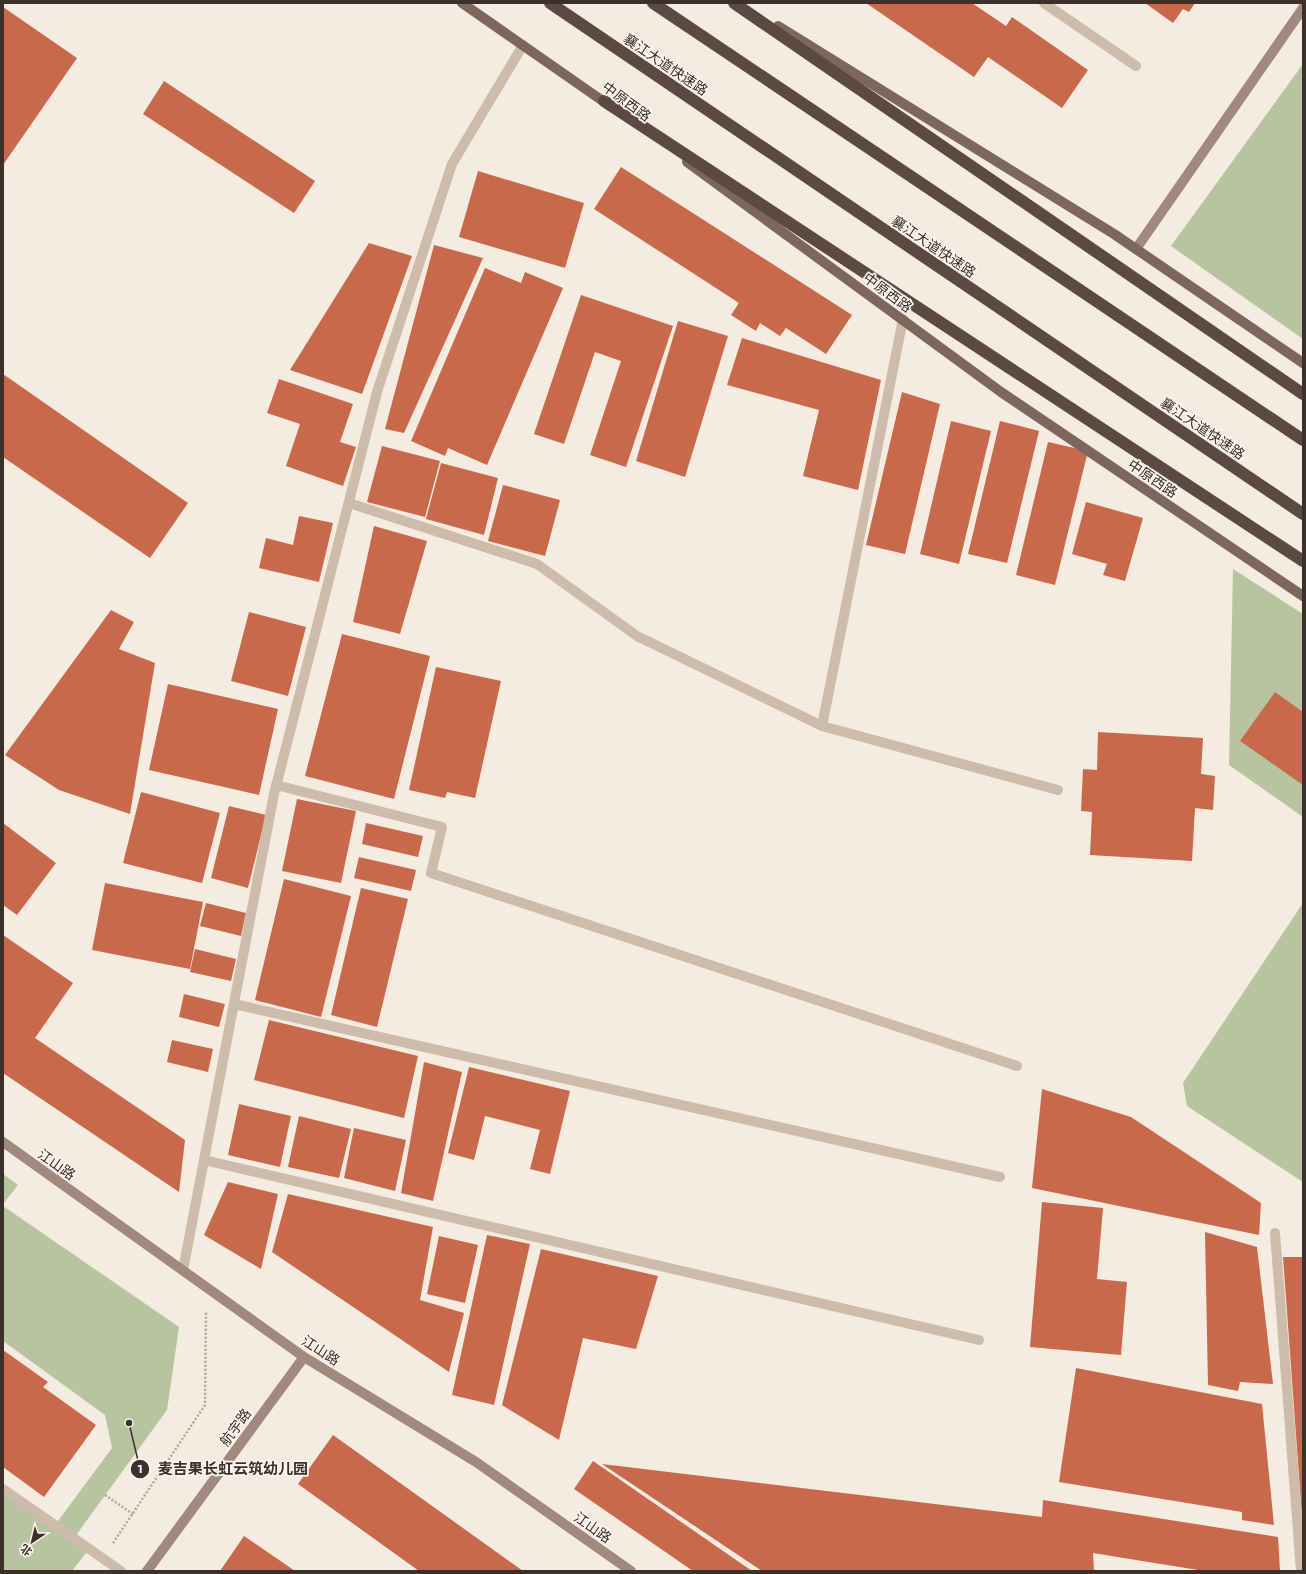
<svg xmlns="http://www.w3.org/2000/svg" width="1306" height="1574" viewBox="0 0 1306 1574" font-family="'Exo 2','Noto Sans SC',sans-serif">
  <style>
    .green { fill: #b8c4a0 }
    .building { fill: #c8694b }
    .lines { fill: none; stroke-linecap: round; stroke-linejoin: round }
    .path { stroke: #b9a596; stroke-width: 2.5; stroke-dasharray: 2 2; stroke-linecap: butt }
    .lane { stroke: #cdbbac; stroke-width: 10 }
    .street { stroke: #cdbbac; stroke-width: 10 }
    .secondary { stroke: #a18a7d; stroke-width: 10 }
    .primary { stroke: #7d675c; stroke-width: 10 }
    .highway { stroke: #5c4a42; stroke-width: 12 }
    .labels { text-anchor: middle; dominant-baseline: central; stroke-width: 3.5; stroke-linejoin: round; paint-order: stroke }
    .street-label { font-size: 14px; fill: #3b302b; stroke: #fbf5ee }
    .leader { fill: none; stroke: #3b302b; stroke-width: 1.5 }
    .callout-dot { fill: #3b302b; stroke: #fbf5ee; stroke-width: 1.5 }
    .mark-label { font-size: 12px; text-anchor: middle; font-weight: bold; fill: #fff }
    .callout-label { font-size: 15px; text-anchor: middle; font-weight: bold; fill: #3b302b; stroke: #fbf5ee; stroke-width: 3.5; stroke-linejoin: round; paint-order: stroke }
  </style>
  <rect width="100%" height="100%" fill="#f4ebe1"/>
  <path class="green" d="M1303,64V339L1171,246Z
    M1233,569L1303,614V817L1229,765Z
    M1303,903V1182L1187,1106L1183,1083Z
    M3,1174L18,1185L3,1204Z
    M3,1206L179,1327L167,1410L74,1538L89,1549L72,1571H3V1489L55,1525L112,1448L105,1415L3,1341Z"/>
  <path class="building" d="M866,3H972L1006,26L1012,17L1088,70L1062,108L988,57L974,77Z
    M1145,3H1195L1189,12L1183,9L1173,23Z
    M3,7L77,58L3,165Z
    M164,81L315,181L294,213L143,114Z
    M621,167L852,315L826,354L786,328L780,336L760,323L756,331L731,315L739,303L594,209Z
    M478,171L584,203L565,268L459,237Z
    M369,243L412,256L362,394L290,370Z
    M434,245L483,258L404,433L385,429Z
    M485,268L521,283L525,272L563,288L487,465L448,448L445,456L411,441Z
    M581,295L673,326L626,467L590,455L621,361L595,352L564,444L534,434Z
    M678,321L728,336L685,477L636,461Z
    M742,338L881,380L858,490L803,476L819,410L727,385Z
    M3,374L188,503L150,558L3,457Z
    M279,379L353,404L340,442L356,447L343,486L286,466L300,424L267,413Z
    M902,392L940,404L905,554L866,545Z
    M951,421L991,431L959,564L920,554Z
    M1000,421L1039,431L1007,563L968,554Z
    M1048,442L1088,451L1055,585L1016,575Z
    M382,446L440,461L425,517L367,502Z
    M441,463L498,478L484,535L426,519Z
    M503,485L560,500L545,556L488,541Z
    M1086,502L1143,518L1125,581L1103,575L1107,564L1072,554Z
    M299,516L333,523L319,582L259,568L266,538L293,545Z
    M374,526L427,541L400,634L353,622Z
    M111,610L134,622L119,649L155,663L130,814L59,790L5,755Z
    M249,612L306,627L288,696L231,681Z
    M342,634L430,656L394,799L305,776Z
    M436,667L501,681L475,798L447,792L445,798L409,790Z
    M168,684L278,709L259,795L149,770Z
    M1275,692L1303,712V785L1240,741Z
    M1098,732L1203,738L1201,774L1215,776L1213,810L1195,808L1192,861L1090,855L1092,812L1081,811L1083,769L1097,770Z
    M141,792L220,813L202,883L123,863Z
    M297,799L356,811L341,883L282,871Z
    M229,806L266,815L248,888L211,878Z
    M3,823L56,863L17,915L3,905Z
    M366,823L423,836L418,857L362,844Z
    M359,857L416,870L411,891L354,878Z
    M284,879L351,896L321,1017L255,1000Z
    M105,883L203,902L190,969L92,950Z
    M361,888L408,899L377,1027L331,1015Z
    M206,903L246,913L241,936L200,926Z
    M3,935L73,983L35,1038L185,1140L179,1192L3,1073Z
    M195,949L236,959L231,981L190,972Z
    M184,994L225,1004L219,1027L179,1017Z
    M269,1020L418,1056L404,1118L254,1080Z
    M172,1040L213,1049L208,1072L167,1062Z
    M424,1062L462,1072L433,1201L401,1193Z
    M469,1067L570,1091L550,1174L530,1169L540,1130L485,1116L474,1160L448,1153Z
    M1042,1089L1131,1117L1261,1203L1259,1235L1032,1188Z
    M239,1104L291,1116L280,1167L228,1155Z
    M299,1116L351,1129L339,1178L288,1167Z
    M354,1128L406,1140L395,1191L344,1178Z
    M228,1182L278,1194L261,1269L204,1235Z
    M288,1194L433,1227L420,1300L464,1313L449,1372L272,1252Z
    M1042,1202L1103,1208L1097,1279L1127,1282L1121,1355L1030,1347Z
    M1205,1232L1257,1247L1273,1384L1240,1382L1238,1391L1208,1385Z
    M487,1235L530,1244L494,1405L452,1395Z
    M439,1236L478,1245L465,1303L427,1294Z
    M541,1249L658,1276L636,1349L583,1338L559,1440L502,1405Z
    M1283,1257H1303V1517H1302Z
    M3,1350L48,1382L43,1387L96,1425L44,1497L3,1467Z
    M1076,1368L1262,1404L1274,1525L1242,1520V1512L1059,1482Z
    M333,1435L523,1571H419L298,1484Z
    M593,1461L752,1571H693L574,1489Z
    M602,1464L1042,1517L1043,1500L1278,1537L1280,1571H1204L1093,1553L1094,1571H762Z
    M244,1536L295,1571H220Z"/>
  <g class="lines">
    <path class="path" d="M105,1495L133,1514
      M113,1543L205,1405L206,1312"/>
    <path class="lane" d="M1044,3L1136,66
      M1275,1233L1301,1571
      M3,1489L121,1571"/>
    <path class="street" d="M903,319L822,726L1058,790
      M349,503L537,564L637,636L822,726
      M276,785L442,827L431,873L1017,1066
      M234,1004L1000,1177
      M204,1160L979,1340
      M183,1270L274,794L377,392L452,164L523,45"/>
    <path class="secondary" d="M1136,249L1303,8
      M3,1142L304,1357L476,1462L631,1571
      M147,1571L304,1357"/>
    <path class="primary" d="M462,3L610,106
      M778,26L1114,234L1303,363
      M687,162L1001,392L1303,596"/>
    <path class="highway" d="M550,3L1303,514
      M653,3L1303,440
      M734,3L1303,394
      M604,101L1303,561"/>
  </g>
  <g class="labels">
    <g class="street-label">
      <text transform="translate(666 64) rotate(34)">襄江大道快速路</text>
      <text transform="translate(627 101) rotate(36)">中原西路</text>
      <text transform="translate(934 246) rotate(34)">襄江大道快速路</text>
      <text transform="translate(888 292) rotate(36)">中原西路</text>
      <text transform="translate(1203 428) rotate(34)">襄江大道快速路</text>
      <text transform="translate(1153 478) rotate(34)">中原西路</text>
      <text transform="translate(57 1164) rotate(35)">江山路</text>
      <text transform="translate(321 1350) rotate(33)">江山路</text>
      <text transform="translate(235 1427) rotate(-54)">航宇路</text>
      <text transform="translate(593 1527) rotate(35)">江山路</text>
    </g>
  </g>
  <path class="leader" d="M129 1423L140 1469"/>
  <g class="callout-dot">
    <circle cx="129" cy="1423" r="4"/>
    <circle cx="140" cy="1469" r="10"/>
  </g>
  <g class="mark-label">
    <text x="140" y="1473">1</text>
  </g>
  <g class="callout-label">
    <text x="233" y="1474">麦吉果长虹云筑幼儿园</text>
  </g>
  <rect width="1306" height="1574" fill="none" stroke="#3b302b" stroke-width="8"/>
  <g transform="translate(32 1542) rotate(215)" stroke="#fbf5ee" stroke-width="3" paint-order="stroke">
  <path d="M0-3L7 15L0 10L-7 15Z" fill="#3b302b"/>
  <text y="-6" font-size="11" font-weight="bold" text-anchor="middle" fill="#3b302b">北</text>
  </g>
</svg>
